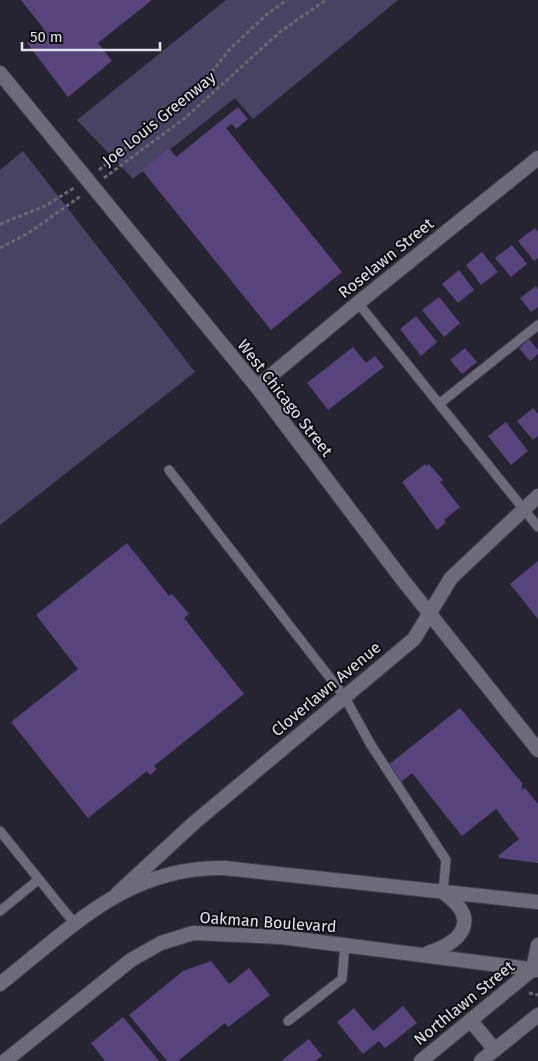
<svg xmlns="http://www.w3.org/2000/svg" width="538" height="1061" viewBox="0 0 538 1061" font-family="'Fira Sans',sans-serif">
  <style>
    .green { fill: #484263 }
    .building { fill: #57447c }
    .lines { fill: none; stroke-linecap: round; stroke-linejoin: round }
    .service-casing { stroke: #42404b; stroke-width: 11 }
    .minor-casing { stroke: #42404b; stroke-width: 16 }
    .tertiary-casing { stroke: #42404b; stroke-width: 16 }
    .path { stroke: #686672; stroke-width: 3; stroke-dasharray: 4 2.5; stroke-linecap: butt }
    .service { stroke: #6d6a7a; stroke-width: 9 }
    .minor { stroke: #6d6a7a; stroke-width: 14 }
    .tertiary { stroke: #6d6a7a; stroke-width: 14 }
    .labels { text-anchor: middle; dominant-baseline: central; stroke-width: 4; stroke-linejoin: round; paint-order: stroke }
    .street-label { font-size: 16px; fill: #e3e2eb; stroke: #0f0e14 }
  </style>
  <rect width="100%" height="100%" fill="#262431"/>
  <path class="green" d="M226,0H398L253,119L235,98L133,179L77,120Z
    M23,151L195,372L0,525V170Z"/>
  <path class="building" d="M21,0H152L98,43L112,61L68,97L27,43L44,29Z
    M238,107L248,119L236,129L232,124L226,128L342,272L271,330L142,170L169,148L176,157Z
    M535,228L538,232V258L534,261L518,241Z
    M512,245L527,264L511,277L495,258Z
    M482,252L498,272L481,285L466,265Z
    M459,270L474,290L458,303L442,284Z
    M536,286L538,289V307L531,312L520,298Z
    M439,297L460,323L444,337L422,310Z
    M416,316L437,342L421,356L400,329Z
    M529,339L538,350V354L530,361L519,348Z
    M353,347L366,363L375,356L384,367L328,410L307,383Z
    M465,348L477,362L462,374L450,360Z
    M533,408L538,414V436L533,440L517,421Z
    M506,422L528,451L511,465L488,436Z
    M425,464L426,466L429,464L443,480L440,482L460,507L444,520L446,522L437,530L402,482Z
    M127,543L169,596L172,594L189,614L184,618L244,694L154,766L157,769L150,775L147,771L88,818L11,722L78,669L36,615Z
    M538,561V619L510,584Z
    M460,708L522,783V790L525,788L538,804V863L499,858V855L519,839L496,809L462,836L412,773L400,783L387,766Z
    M211,961L229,984L249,968L270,995L228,1027L225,1023L178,1061H167L129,1015L183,971Z
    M403,1006L417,1023L385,1048L379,1041L363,1054L337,1022L354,1008L373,1031Z
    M123,1017L159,1061H105L91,1043Z
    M309,1039L322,1056L315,1061H281Z"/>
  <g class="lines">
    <defs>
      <path id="service" d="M358,303L538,527
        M439,404L538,325
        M169,470L344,696L371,745L446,860L443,892
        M0,831L75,924
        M0,911L38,880
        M288,1021L342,979L345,945"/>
      <path id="minor" d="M257,387L358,303L538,158
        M118,893L195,822L414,639L451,578L538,496
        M471,1021L495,1050
        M421,1061L533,969L538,945
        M481,1061L538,1015"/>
      <path id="tertiary" d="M0,73L257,387L402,579L538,750
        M428,953C464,941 480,919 444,893
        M0,984C70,929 127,866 224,868L538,902
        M5,1061L131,960L161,943L193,933L281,937L538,970"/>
    </defs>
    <use href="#service" class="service-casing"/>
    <use href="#minor" class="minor-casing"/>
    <use href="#tertiary" class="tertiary-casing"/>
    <path class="path" d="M99,170L203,83L230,49L267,14L287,0
      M104,178L185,118L281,31L326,0
      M0,224L45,206L74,188
      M0,248L27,234L81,196
      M529,993L538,995"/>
    <use href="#service" class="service"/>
    <use href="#minor" class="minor"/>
    <use href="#tertiary" class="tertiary"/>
  </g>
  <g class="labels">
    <g class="street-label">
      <text transform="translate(159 119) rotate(-39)">Joe Louis Greenway</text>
      <text transform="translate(386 258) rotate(-39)">Roselawn Street</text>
      <text transform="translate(285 398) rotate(52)">West Chicago Street</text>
      <text transform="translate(326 689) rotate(-40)">Cloverlawn Avenue</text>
      <text transform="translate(268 922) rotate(4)">Oakman Boulevard</text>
      <text transform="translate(464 1003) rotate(-39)">Northlawn Street</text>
    </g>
  </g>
  <path d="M22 42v8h138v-8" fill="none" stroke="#e3e2eb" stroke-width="2.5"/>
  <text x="30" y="42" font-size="15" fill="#e3e2eb" stroke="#0f0e14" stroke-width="4" paint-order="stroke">50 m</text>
</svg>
